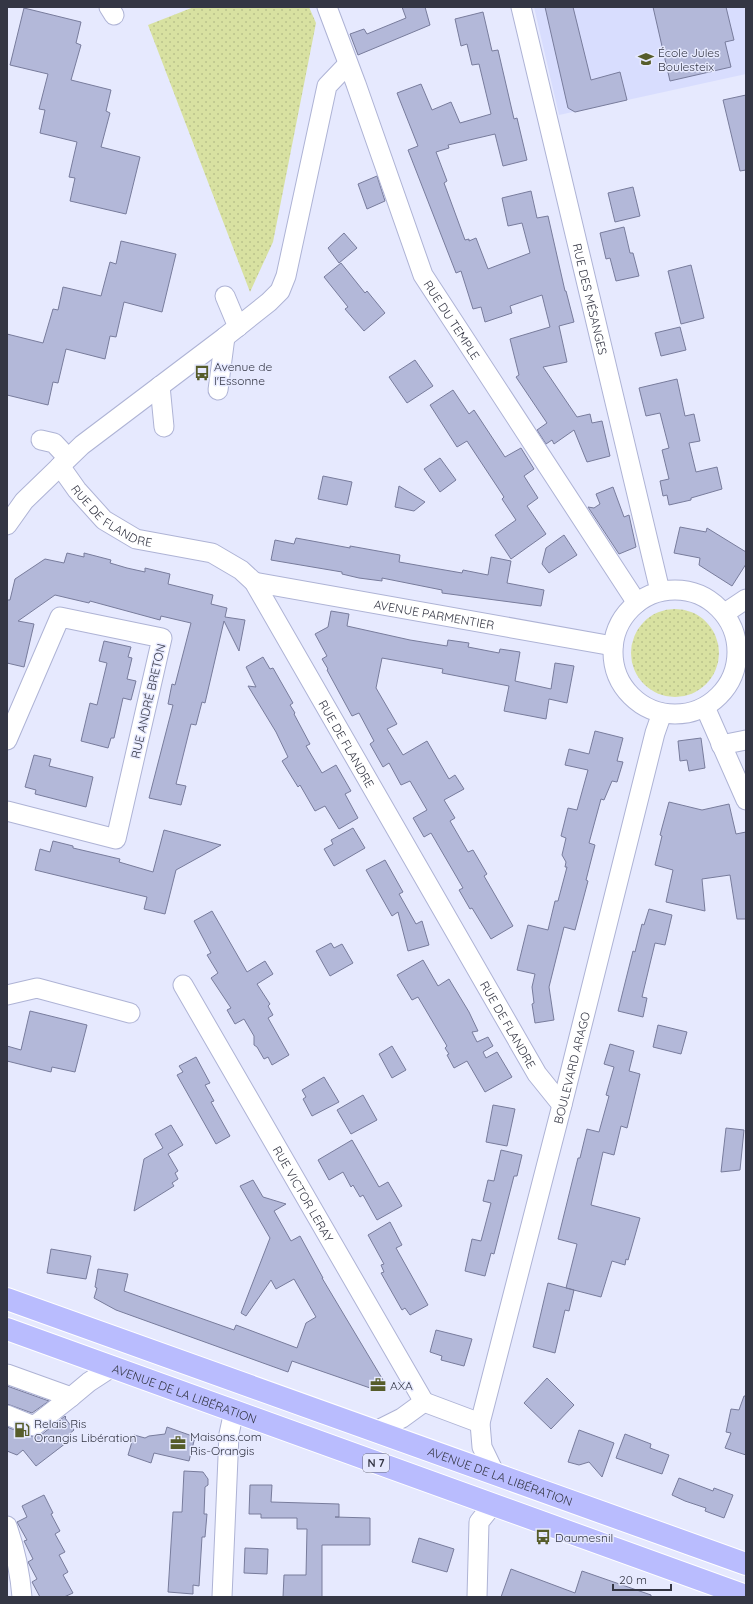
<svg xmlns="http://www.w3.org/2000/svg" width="753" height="1604" viewBox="0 0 753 1604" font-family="Quicksand,sans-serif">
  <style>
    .built { fill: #d8ddfe }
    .grass { fill: url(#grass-dots) }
    .building { fill: #b3b8d9; stroke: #787c9c }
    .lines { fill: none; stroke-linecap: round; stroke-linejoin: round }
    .minor-casing { stroke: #aeb3d5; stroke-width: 21 }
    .major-casing { stroke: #fff; stroke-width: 24 }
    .minor { stroke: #fff; stroke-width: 19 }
    .major { stroke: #b9bcfe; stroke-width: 22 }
    .labels { text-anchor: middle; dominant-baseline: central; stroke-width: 3; stroke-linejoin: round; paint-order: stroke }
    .shield { fill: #e6e9fe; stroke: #696c7c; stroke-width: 1 }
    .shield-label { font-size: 11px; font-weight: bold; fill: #343644 }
    .poi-label { font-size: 12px; fill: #343644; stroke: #e6e9fe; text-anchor: start }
    .street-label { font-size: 12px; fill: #343644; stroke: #e6e9fe }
  </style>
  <defs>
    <pattern id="grass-dots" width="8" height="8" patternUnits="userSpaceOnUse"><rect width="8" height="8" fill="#d8e1a1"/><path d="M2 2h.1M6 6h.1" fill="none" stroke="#bac28c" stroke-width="1.8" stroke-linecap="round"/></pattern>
  </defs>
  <rect width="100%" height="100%" fill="#e6e9fe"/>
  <path class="built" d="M534,7H744L746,12V74L559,115Z"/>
  <path class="grass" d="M194,7H309L316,23L273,242L250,292L148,25Z
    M631 653a44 44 0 1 1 88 0a44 44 0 1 1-88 0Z"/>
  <path class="building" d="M402,7H425L430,25L358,55L350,34L364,29L367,34L406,18Z
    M545,7H573L591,80L620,72L627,100L575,112L568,108Z
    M653,7H726L734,40L725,42L731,67L670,81Z
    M24,8L81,22L76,43L81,45L71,80L111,90L106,111L110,113L101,147L140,157L126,214L70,201L75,178L69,177L77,142L40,133L45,110L39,109L48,74L10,65Z
    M483,12L492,51L498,50L514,119L517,118L527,160L503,166L495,134L448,145L449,148L436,152L447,181L444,183L465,240L469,239V241L476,238L488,269L530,253L522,223L508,226L502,198L531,191L537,218L548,216L565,291H566L574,322L559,326L567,362L543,367L577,417L590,414L592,423L602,421L610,456L587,462L574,430L554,444L552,440L546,444L537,430L547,423L516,377L519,375L510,339L550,327L542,295L510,306L512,313L485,322L481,307L473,309L461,271L456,273L408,150L418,146L397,93L421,84L432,110L451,102L460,123L491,114L479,64L472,65L467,44L461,46L455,19Z
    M746,95V170L740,171L723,100Z
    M377,176L385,201L367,209L358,184Z
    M633,187L640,216L615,222L608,193Z
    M624,227L630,253H633L639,276L616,281L610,258L606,259L600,233Z
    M344,233L357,248L339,263L328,248Z
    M121,241L176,254L162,312L124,302L116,337L110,336L105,359L66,349L58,383L53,382L48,405L7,395V334L43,343L53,309L58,310L63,287L101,296L110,262L116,264Z
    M341,263L365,293L367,291L385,313L364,331L345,309L348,307L324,277Z
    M691,265L704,318L681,324L668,271Z
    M680,327L686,350L661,356L655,333Z
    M415,360L433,386L407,403L389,377Z
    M677,379L685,416L694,414L700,441L689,443L696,472L717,467L722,489L691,498V500L669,505L667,495L663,496L660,481L669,479L662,450L669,448L660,413L646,416L639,388Z
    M453,390L469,414L474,410L505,457L521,448L534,469L524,476L538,498L527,506L546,534L511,559L495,535L516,520L502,499L504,497L467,441L457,447L430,405Z
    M440,458L456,480L440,492L424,469Z
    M323,476L352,482L347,505L318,499Z
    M399,486L425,502L414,511L395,507Z
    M613,487L624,517L629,515L636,547L619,554L588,507L594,508L600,504L596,494Z
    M680,527L706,532L707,528L746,552V564L732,586L699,565L700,558L674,553Z
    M564,535L577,555L549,573L542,564L546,548Z
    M296,538L350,548V546L400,555L399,562L462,573L463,570L488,575L491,557L511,561L507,583L544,590L541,606L442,593V590L382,578V581L359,578L342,574V572L271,560L275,540L294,544Z
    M67,553L84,557V553L111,560L110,563L127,568L145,572V568L170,574L168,584L213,595L211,604L227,608L225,617L245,620L239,651L224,621L205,703L202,702L196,725L191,724L176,784L186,786L181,805L149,798L173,705L168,704L172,684L175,685L191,623L161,616L160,620L90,601L89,603L55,595L18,621L34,624L24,667L7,663V600H10L15,579L45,559L64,563Z
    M331,611L349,614L347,626L410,640L447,646L448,640L469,643L468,647L499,653L500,649L520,652L515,681L551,689L555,663L574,666L567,703L549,699L546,719L504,711L509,686L442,673L443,669L382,658L376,688L397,724L387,729L403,755L427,741L449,779L455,775L464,789L444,800L455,818L450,821L468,852L473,850L487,874L484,876L513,926L491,939L472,908L470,909L459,890L463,888L431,833L424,837L413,818L427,810L410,781L401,785L389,763L383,767L370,744L374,741L359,713L352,716L327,670L328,669L322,659L327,656L315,634L328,627Z
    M104,641L131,647L128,657L132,658L127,679L136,681L131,700L123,698L114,738H111L108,748L81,741L90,703L97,705L107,663L99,661Z
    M263,657L270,669L273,668L293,703L290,705L295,713L294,714L310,744L306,746L322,773L336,765L351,791L345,794L358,818L339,829L325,806L315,811L300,785L298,787L282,761L288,757L276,732L248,686L256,687L246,667Z
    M595,731L623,738L617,761L623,762L617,782L612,781L604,800L601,799L589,843L595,845L586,880L588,881L575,930L564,927L549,987L554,1020L535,1023L532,1004L534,1003L532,987L535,974L517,970L528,925L548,930L555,901H558L567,867H565L566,862L562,855L566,838L561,836L568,808L577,810L588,770L565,765L569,749L589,754Z
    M701,738L705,768L689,771L687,760L680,761L678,741Z
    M34,755L51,759L49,766L93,777L86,807L35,794L36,790L25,787Z
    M669,802L702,810L729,804L736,834L746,832V919H737L730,875L702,879L705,911L666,902L673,870L655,865L662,836L660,835Z
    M353,828L365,848L334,866L324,849L333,844L331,840Z
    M164,830L221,845L176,870L165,914L144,909L147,897L35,870L40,849L50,852L53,841L73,846V848L120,859L119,862L153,872Z
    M385,860L403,892L399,894L416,924L422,921L429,945L408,951L398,912L392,916L366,870Z
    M649,909L672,915L665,945L655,943L642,997L647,998L643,1017L618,1011L633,951L635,952L642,924L644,925Z
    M212,911L247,972L265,961L273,974L257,984L270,1004L268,1006L273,1015L268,1018L289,1055L272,1065L268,1057L264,1059L257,1047L254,1045V1036L244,1019L235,1024L227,1010L231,1008L211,978L218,973L207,955L211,953L194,921Z
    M331,943L334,948L342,944L353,963L330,976L316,951Z
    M423,960L438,986L449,979L469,1012L478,1031L472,1032L477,1042L488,1037L493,1046L483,1052L486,1058L497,1052L512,1077L485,1092L467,1061L454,1068L447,1055L449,1054L445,1048L447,1046L418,997L412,1000L397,975Z
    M30,1011L87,1025L75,1072L52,1067L51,1072L7,1061V1046L21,1050Z
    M658,1025L687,1032L681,1054L653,1047Z
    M610,1044L634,1051L629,1071L640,1074L627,1128L621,1126L614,1155L603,1152L591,1205L640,1218L628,1260L626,1259L625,1265L612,1261L601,1297L566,1288L577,1244L558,1239L578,1158H580L587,1129L599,1132L609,1096L606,1095L614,1067L604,1064Z
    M392,1046L406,1070L392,1078L379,1054Z
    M196,1057L210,1083L205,1085L214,1101L211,1102L230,1136L216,1144L177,1075L183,1072L179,1066Z
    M324,1077L339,1102L312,1116L303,1099L306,1097L302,1090Z
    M363,1095L377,1120L351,1134L337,1110Z
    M493,1105L515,1109L507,1146L486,1142Z
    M171,1125L183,1145L168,1154L178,1171L175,1173L178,1179L172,1183L174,1186L134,1211L144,1159L163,1148L155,1134Z
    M726,1128L744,1130L740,1170L721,1172Z
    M352,1140L379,1187L388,1182L402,1206L377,1220L363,1195L360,1197L353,1185L351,1187L343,1172L329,1180L318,1160Z
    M501,1150L522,1155L517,1176H514L494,1254L491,1253L485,1276L465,1271L472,1239L481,1241L491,1203L483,1201L488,1180L494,1181Z
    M253,1180L263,1197L286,1204L274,1211L291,1241L300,1236L323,1278H322L383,1380L373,1389L292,1361L288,1372L116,1310L94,1298L97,1288L95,1287L98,1269L128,1274L124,1291L234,1330L236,1325L297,1348L306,1323L316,1317L294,1279L276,1289L271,1280L246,1316L241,1313L270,1238L240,1186Z
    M390,1222L402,1245L396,1248L428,1305L410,1315L405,1308L402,1310L381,1273L384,1272L381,1265L384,1264L368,1235Z
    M51,1249L91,1256L86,1279L47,1273Z
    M548,1283L574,1290L569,1311L565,1310L555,1353L533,1347Z
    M436,1330L472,1339L464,1366L441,1360L442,1356L430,1352Z
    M547,1378L574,1405L551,1429L524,1403Z
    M7,1386L49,1401L32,1413L7,1404Z
    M744,1396H746V1455L725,1448L731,1433L726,1432L731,1409L739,1410Z
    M65,1416L66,1417L65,1418L74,1430L63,1439L66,1443L36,1466L23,1450L17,1455L7,1451V1427L30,1436L36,1437L41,1435Z
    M167,1427L195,1437L189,1461L154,1453L151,1463L128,1455L134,1435L145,1438L149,1436L165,1434Z
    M579,1430L614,1443L602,1477L589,1462L579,1465L568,1462Z
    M625,1434L651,1444L650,1448L669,1455L662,1474L616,1458Z
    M184,1471L203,1472L208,1479V1485L205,1487L204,1514H207L205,1537H202L199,1586L193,1585V1594L168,1592L173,1512H182Z
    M679,1478L713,1491L714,1488L733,1495L724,1518L705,1511L706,1508L685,1501L672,1495Z
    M250,1485H272L271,1502L339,1504V1517H335L370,1518V1545H322V1597H283L284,1575H306L307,1529H297V1518H261V1514H249Z
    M44,1495L53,1513L51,1514L60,1531L55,1534L65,1552L59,1555L68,1572L63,1575L73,1593L64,1597H40L32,1582L37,1579L28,1562L33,1559L24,1541L27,1540L17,1522L27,1517L22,1506Z
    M419,1538L454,1549L447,1572L412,1562Z
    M245,1548L268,1549L267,1574L244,1573Z
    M511,1569L575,1593L582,1571L651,1595V1597H501Z"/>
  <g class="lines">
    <defs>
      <g id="minor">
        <path d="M109,7L114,15"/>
        <path id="s1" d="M327,7L356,84L423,275L637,603"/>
        <path id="s2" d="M521,7L660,591"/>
        <path d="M225,296L238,327"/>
        <path d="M160,386L164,427"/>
        <path d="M218,390L225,337"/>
        <path d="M41,440L54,443L68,458"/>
        <path id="s3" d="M60,466L77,490L104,520L136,539L212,553L241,570L254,582L537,1074L562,1105"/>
        <path d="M7,525L24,501L82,445L225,337L269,302L280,291L286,276L327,86L348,64"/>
        <path id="s4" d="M254,582L613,646"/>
        <circle cx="675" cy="652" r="62"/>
        <path d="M725,613L746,599"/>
        <path d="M705,707L746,800"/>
        <path d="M7,740L60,617L162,638L116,839L7,811"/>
        <path d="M721,745L746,740"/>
        <path id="s5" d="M183,985L424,1402"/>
        <path d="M7,995L37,988L130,1013"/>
        <path d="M7,1374L71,1397L89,1382L112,1367"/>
        <path d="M424,1402L480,1423"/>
        <path d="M7,1415L34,1426L71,1397"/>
        <path d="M376,1431L402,1418L424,1402"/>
        <path id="s6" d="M495,1474L482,1447L480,1423L562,1105L655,733L662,713"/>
        <path d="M7,1526C15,1549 20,1572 22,1597"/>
        <path d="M222,1597L229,1434L234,1411"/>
        <path d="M477,1597L479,1522L487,1512L490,1504"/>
      </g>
      <g id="major">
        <path id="s7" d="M7,1299L746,1564"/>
        <path id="s8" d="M7,1329L746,1596"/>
      </g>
    </defs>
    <use href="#minor" class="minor-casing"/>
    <use href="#major" class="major-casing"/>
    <use href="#minor" class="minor"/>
    <use href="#major" class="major"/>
  </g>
  <defs>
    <symbol id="school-bare" viewBox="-9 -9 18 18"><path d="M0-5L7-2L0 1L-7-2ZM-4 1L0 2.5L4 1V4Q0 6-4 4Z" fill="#565c2a" stroke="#e6e9fe" stroke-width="2.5" paint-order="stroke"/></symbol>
    <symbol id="bus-bare" viewBox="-9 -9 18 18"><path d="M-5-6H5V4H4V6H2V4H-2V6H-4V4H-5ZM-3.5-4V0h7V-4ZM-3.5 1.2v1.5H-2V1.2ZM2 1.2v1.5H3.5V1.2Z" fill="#565c2a" stroke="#e6e9fe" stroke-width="2.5" paint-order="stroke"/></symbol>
    <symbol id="office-bare" viewBox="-9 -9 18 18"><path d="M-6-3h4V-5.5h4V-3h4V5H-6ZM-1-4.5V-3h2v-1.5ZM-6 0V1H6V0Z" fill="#565c2a" stroke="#e6e9fe" stroke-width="2.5" paint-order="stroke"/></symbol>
    <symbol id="fuel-bare" viewBox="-9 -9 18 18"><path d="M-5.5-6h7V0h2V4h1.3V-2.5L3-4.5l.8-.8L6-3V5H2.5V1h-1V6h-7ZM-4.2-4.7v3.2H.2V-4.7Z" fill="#565c2a" stroke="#e6e9fe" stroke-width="2.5" paint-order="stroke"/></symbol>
  </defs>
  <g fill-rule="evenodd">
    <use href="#school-bare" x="635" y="48" width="22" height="22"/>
    <use href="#bus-bare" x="191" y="362" width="22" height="22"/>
    <use href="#office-bare" x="367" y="1374" width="22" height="22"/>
    <use href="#fuel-bare" x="11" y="1419" width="22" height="22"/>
    <use href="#office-bare" x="167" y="1432" width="22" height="22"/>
    <use href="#bus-bare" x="532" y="1526" width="22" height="22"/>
  </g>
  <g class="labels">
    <rect class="shield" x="363" y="1454" width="26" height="18" rx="3"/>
    <g class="shield-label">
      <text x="376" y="1463">N 7</text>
    </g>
    <g class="poi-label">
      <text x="658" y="52">École Jules<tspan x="658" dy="14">Boulesteix</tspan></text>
      <text x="214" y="366">Avenue de<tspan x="214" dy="14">l'Essonne</tspan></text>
      <text x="390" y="1385">AXA</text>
      <text x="34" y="1423">Relais Ris<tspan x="34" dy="14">Orangis Libération</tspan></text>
      <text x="190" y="1436">Maisons.com<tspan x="190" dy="14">Ris-Orangis</tspan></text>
      <text x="555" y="1537">Daumesnil</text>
    </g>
    <g class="street-label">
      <text stroke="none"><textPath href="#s2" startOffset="300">RUE DES MÉSANGES</textPath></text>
      <text stroke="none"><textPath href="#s1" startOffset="338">RUE DU TEMPLE</textPath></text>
      <text stroke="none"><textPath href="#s3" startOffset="74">RUE DE FLANDRE</textPath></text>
      <text stroke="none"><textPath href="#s4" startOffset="183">AVENUE PARMENTIER</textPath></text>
      <text transform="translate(148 701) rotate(-77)">RUE ANDRÉ BRETON</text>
      <text stroke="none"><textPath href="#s3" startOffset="422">RUE DE FLANDRE</textPath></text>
      <text stroke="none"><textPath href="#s3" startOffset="746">RUE DE FLANDRE</textPath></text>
      <text stroke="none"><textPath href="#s6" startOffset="421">BOULEVARD ARAGO</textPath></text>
      <text stroke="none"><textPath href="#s5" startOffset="241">RUE VICTOR LERAY</textPath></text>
      <text stroke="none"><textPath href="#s8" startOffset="189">AVENUE DE LA LIBÉRATION</textPath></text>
      <text stroke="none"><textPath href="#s7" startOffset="524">AVENUE DE LA LIBÉRATION</textPath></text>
    </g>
  </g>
  <rect width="753" height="1604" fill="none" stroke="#343644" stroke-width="16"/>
  <path d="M613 1584v6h58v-6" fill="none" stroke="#343644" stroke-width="2"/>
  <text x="619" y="1584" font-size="12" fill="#343644" stroke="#e6e9fe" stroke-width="3" paint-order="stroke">20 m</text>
</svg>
